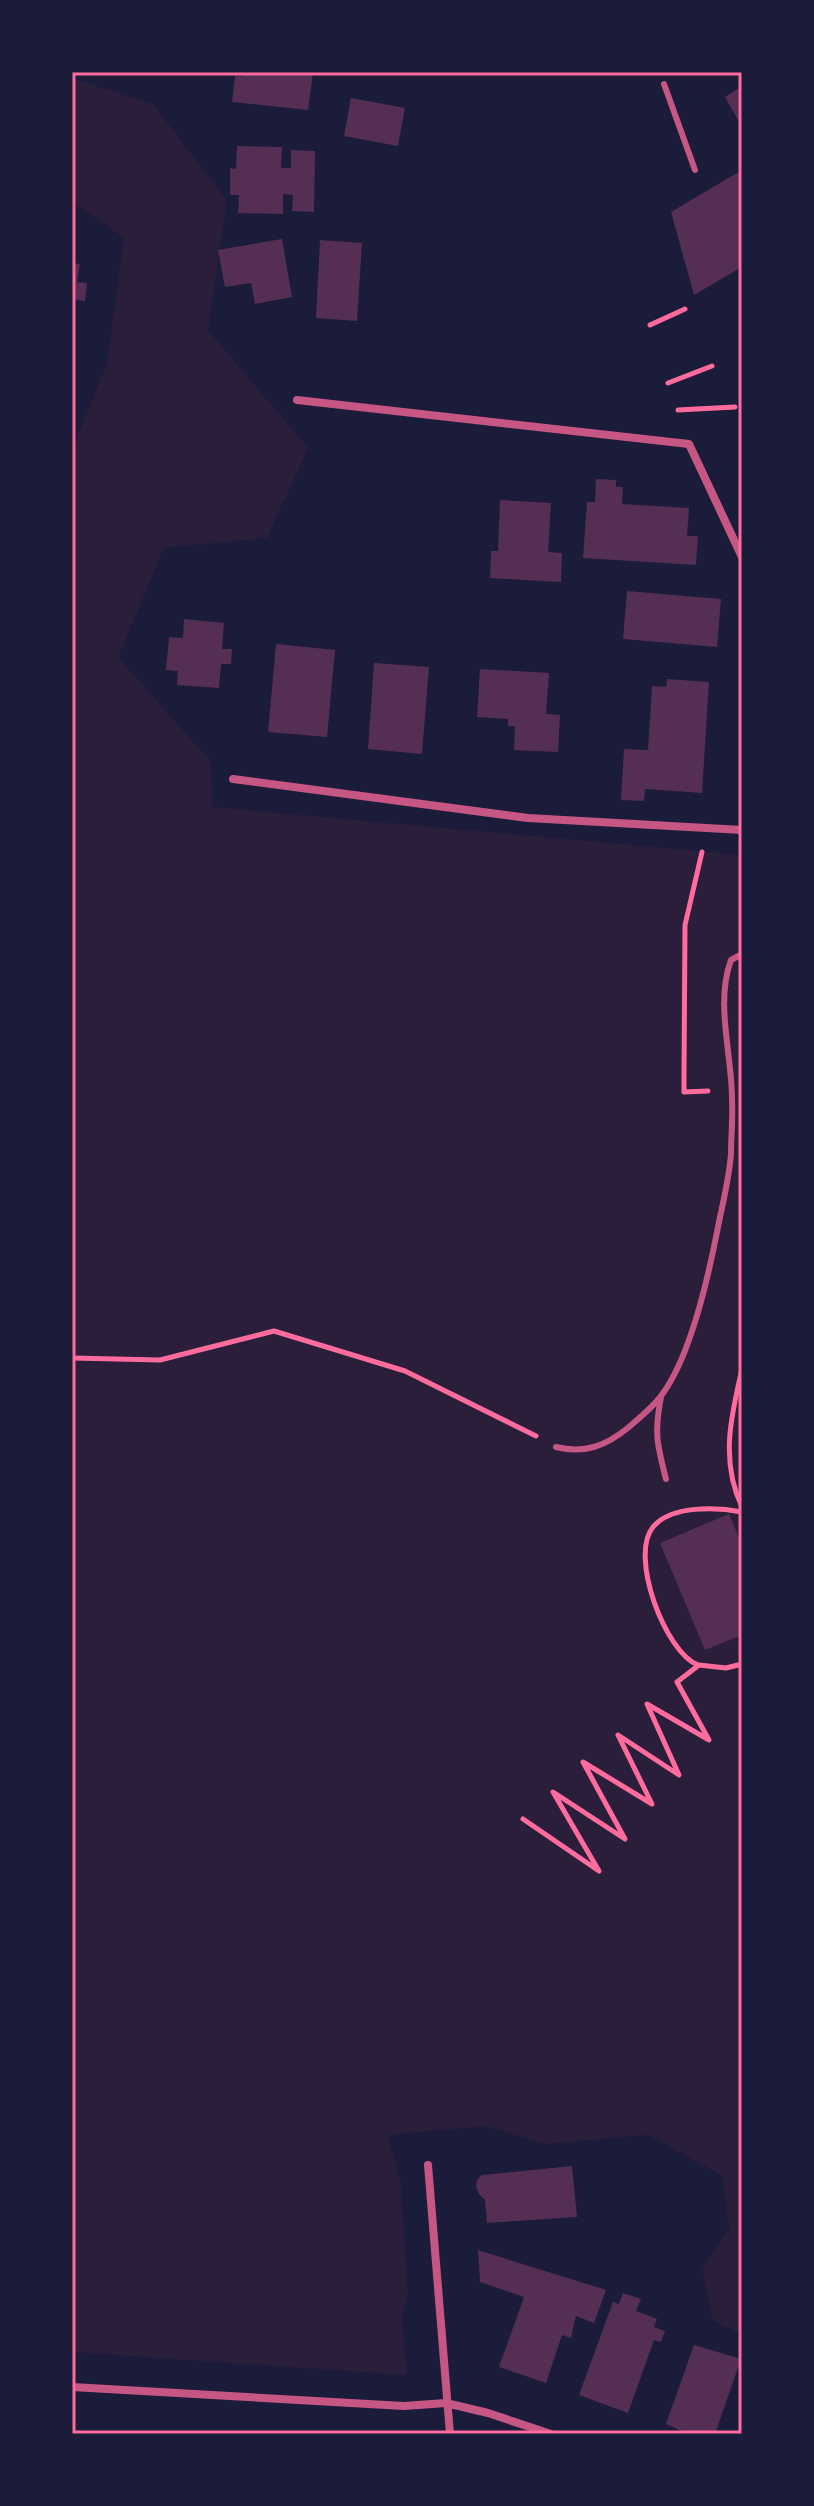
<svg xmlns="http://www.w3.org/2000/svg" width="814" height="2506" viewBox="0 0 814 2506" font-family="Barlow,sans-serif">
  <style>
    .green { fill: #2a1e3b }
    .building { fill: #542f53 }
    .lines { fill: none; stroke-linecap: round; stroke-linejoin: round }
    .path { stroke: #ff6b9d; stroke-width: 5 }
    .service { stroke: #c65784; stroke-width: 6 }
    .minor { stroke: #c65784; stroke-width: 8 }
    .neatline { fill: none; stroke: #ff6b9d; stroke-width: 3 }
  </style>
  <rect width="100%" height="100%" fill="#1b1b3a"/>
  <path class="green" d="M73,72L74,79L153,104L227,200L208,330L308,448L267,538L164,548L118,657L211,762L212,807L742,855V2334L713,2321L702,2270L729,2229L722,2175L648,2135L545,2144L486,2126L388,2135L401,2185L408,2292L402,2317L407,2375L72,2352V449L107,364L124,238L72,202Z"/>
  <path class="building" d="M243,72H313L308,110L232,102L235,76H242Z
    M742,86V127L725,97Z
    M351,98L405,108L398,146L344,136Z
    M237,146L282,147L281,168H291V150L315,151L314,212L292,211L293,195L283,194V214L238,213L239,195H230V168L236,169Z
    M742,170V267L694,295L671,212Z
    M282,239L292,297L255,304L251,283L225,287L218,250Z
    M320,240L362,243L357,321L316,318Z
    M72,263L80,264L77,282L87,283L85,301L72,299Z
    M596,479L616,480V487H623L622,504L689,508L687,536H698L696,565L583,558L587,502H595Z
    M500,500L551,503L548,552L562,553L561,582L490,578L491,551H498Z
    M627,591L721,599L717,647L623,639Z
    M184,619L224,623L222,649H232L231,664H221L219,688L177,685L178,671L166,670L169,637L183,638Z
    M276,644L335,650L327,737L268,732Z
    M374,663L429,667L422,754L368,749Z
    M480,669L549,673L546,714L560,715L558,752L514,750L515,726H508V719L477,717Z
    M667,679L709,682L702,793L645,789L644,801L621,800L624,749L648,750L652,686L666,687Z
    M729,1514L742,1545V1635L705,1650L660,1543Z
    M572,2166L577,2217L487,2223L485,2200L479,2194L476,2187L477,2180L482,2175Z
    M478,2250L606,2290L594,2323L576,2316L571,2338L562,2335L546,2383L499,2367L524,2297L480,2282Z
    M623,2293L641,2299L636,2311L657,2319L654,2327L665,2331L661,2342L654,2340L628,2413L579,2395L613,2302L619,2304Z
    M694,2345L741,2359L715,2434H688L666,2424Z"/>
  <g class="lines">
    <path class="path" d="M650,325L685,309
      M668,383L712,366
      M678,410L735,407
      M702,852L685,925L684,1073V1092L708,1091
      M72,1358L160,1360L274,1331L405,1371L536,1436
      M742,1369C731,1416 720,1461 742,1507
      M698,1665C665,1652 629,1556 653,1527C671,1505 717,1507 742,1512
      M523,1819L599,1871L553,1792L625,1839L583,1762L652,1804L618,1735L679,1775L647,1704L709,1740L677,1682L699,1665L726,1668L742,1664"/>
    <path class="service" d="M664,84L695,170
      M661,1397C654,1433 657,1444 666,1479
      M556,1447C585,1454 606,1446 629,1427C638,1419 648,1411 656,1402C688,1367 708,1278 717,1232C722,1206 729,1180 731,1154C731,1136 733,1117 732,1099C732,1054 715,1003 731,960L742,954"/>
    <path class="minor" d="M297,400L689,444L742,557
      M233,779L528,818L742,830
      M428,2165L450,2434
      M72,2387L404,2406L446,2403L488,2413L551,2434"/>
  </g>
  <rect width="814" height="2506" fill="none" stroke="#1b1b3a" stroke-width="148"/>
  <rect x="74" y="74" width="666" height="2358" class="neatline"/>
</svg>
